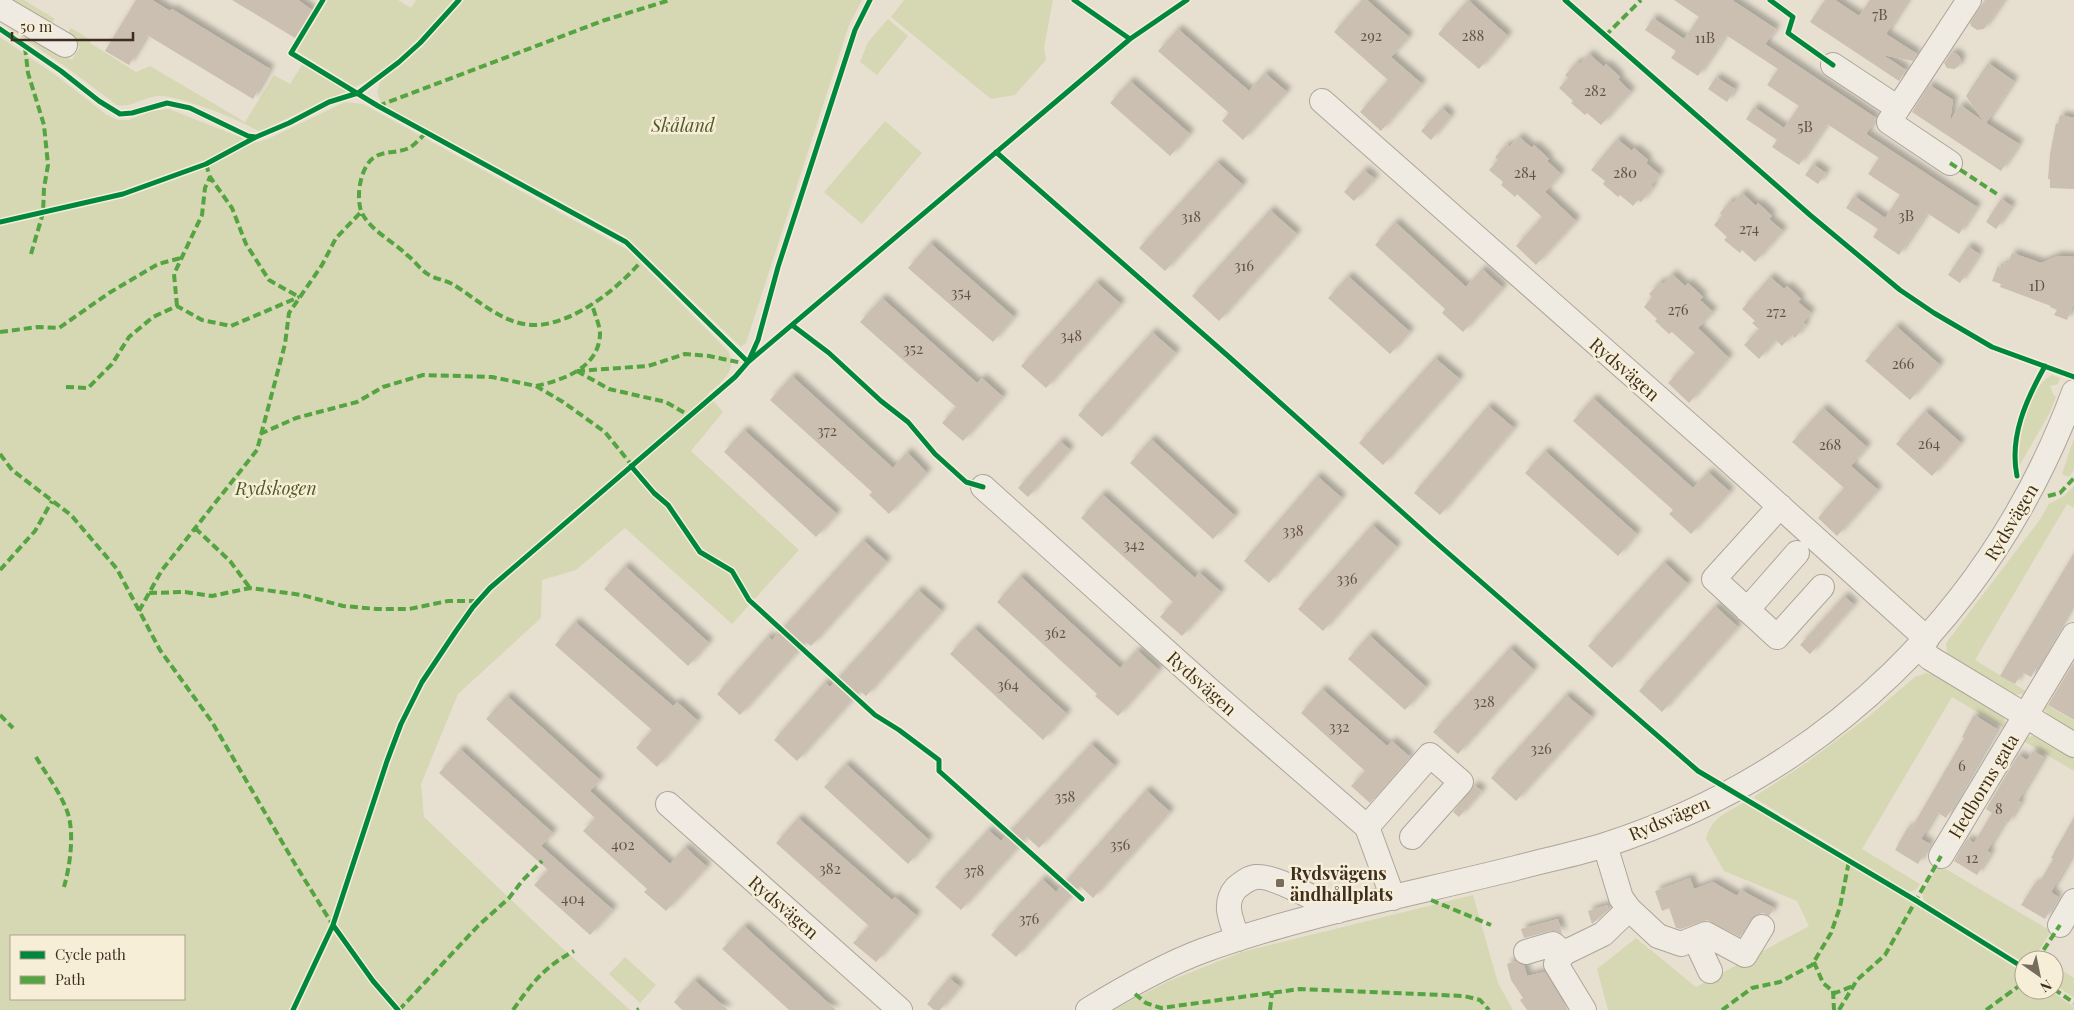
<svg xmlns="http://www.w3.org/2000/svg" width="2074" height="1010" viewBox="0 0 2074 1010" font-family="'Playfair Display',serif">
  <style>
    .green { fill: #d6d7b3; fill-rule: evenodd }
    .building { fill: #cbbfb2; filter: url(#shadow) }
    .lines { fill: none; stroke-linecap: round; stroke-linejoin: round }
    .minor-casing { stroke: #ada599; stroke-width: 26 }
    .minor { stroke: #efebe3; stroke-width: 24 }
    .quiet { stroke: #54a441; stroke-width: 4; stroke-dasharray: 8 4; stroke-linecap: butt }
    .cycleway-casing { stroke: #f7eed8; stroke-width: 8 }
    .cycleway { stroke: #00873e; stroke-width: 5 }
    .poi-dot { fill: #786c5e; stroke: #f7eed8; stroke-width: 2 }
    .labels { text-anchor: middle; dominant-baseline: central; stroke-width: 5; stroke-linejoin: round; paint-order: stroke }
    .number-label { font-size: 15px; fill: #605244 }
    .park-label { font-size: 18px; font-style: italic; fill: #4d5a26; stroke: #f7eed8 }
    .street-label { font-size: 18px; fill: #3d2e20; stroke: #f7eed8 }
    .poi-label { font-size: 18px; font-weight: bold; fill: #3d2e20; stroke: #f7eed8; text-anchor: start }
  </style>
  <defs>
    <filter id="shadow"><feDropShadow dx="4.5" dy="-4.5" stdDeviation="2.5" flood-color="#0004"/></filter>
  </defs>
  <rect width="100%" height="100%" fill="#e7e0d1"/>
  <path class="green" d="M9,0H24L55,19L50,25Z
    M328,0H398L411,8L416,0H453C425,32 395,69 355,87L297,51Z
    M464,0H862L849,25L746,343L741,347L625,236L382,104L377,93L380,82L423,46Z
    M904,0H1053L1044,48L1046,60L1015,95L991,99L891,17Z
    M0,16L72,60L80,47L70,41L68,33L71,28L91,40L90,43L136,72L150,66L245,122L274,75L290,84L302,65L348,91L326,99L260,132C241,120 179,95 158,96C143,97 132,108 117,105L70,70L0,22Z
    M888,19L908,36L877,75L860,62L868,42Z
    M0,37L57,76L107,115L118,120H129L152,111L169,109L245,139L258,142L268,139L345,102L363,104L628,250L728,351C738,371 722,381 708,394L723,412L691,451L799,550L732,624L625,528L576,570L542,580L541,618L458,694L421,784L424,817L546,933L630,1010H0ZM11,936H184V999H11Z
    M885,121L922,153L862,224L824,192Z
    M2052,375L2060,378L2058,384L2050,386L2053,394L2056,397L2049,414L2017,470C2014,446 2029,385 2052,375Z
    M2074,438V470L2069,477L2062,474Z
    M2074,486V508L2067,504L1975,660L2029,693L2013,695L1947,655L1946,643L2039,521L2049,504L2064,496Z
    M1926,673L1935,675L2003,715L2009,731L1952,697L1862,849L1920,884L1916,890L1909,892L1756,799L1754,797L1806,763L1868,717L1915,677Z
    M2040,701L2074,721V732L2049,717Z
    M2037,735L2074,757V771L2020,739Z
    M1745,802L1968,936L2024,973V990H2050L2074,1007V1010H1608L1597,969L1636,938L1696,987L1809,926L1797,901L1724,871L1706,839C1712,816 1727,813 1745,802Z
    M1939,865L2051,931L2033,960H2024V963L1927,903L1923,899V891Z
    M1473,895L1498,983L1513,1010H1113L1169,981L1242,952Z
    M625,957L656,985L640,1003L609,974Z
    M2054,965L2074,978V998L2054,984Z"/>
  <path class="building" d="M136,0H152L170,11L172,9L270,69L253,99L147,35L129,65L105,51Z
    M232,0H298L312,10L295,38Z
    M1362,0H1367L1409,37L1391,57L1422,84L1381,131L1360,112L1388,80L1334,32Z
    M1468,0L1508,36L1479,69L1438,34Z
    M1674,0H1732L1776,29L1765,44L1876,118L1866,134L1977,207L1959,234L1927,213L1899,255L1873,237L1878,229L1846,208L1854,196L1885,218L1900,195L1868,174L1879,158L1827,124L1799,165L1772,147L1777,140L1746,119L1754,107L1784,128L1799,106L1767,85L1778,69L1726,35L1698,76L1671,58L1676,51L1645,30L1653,18L1684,39L1699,17Z
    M1825,0H1835L1859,16L1870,0H1908L1886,34L1917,54L1913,61L1883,55L1906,70L1899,81L1810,22Z
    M1985,0H2004L1984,29L1977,30L1971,26L1970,23Z
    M1178,29L1249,91L1265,73L1287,92L1243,140L1222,121L1229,113L1158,51Z
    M1951,53L1957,54L1961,59L1959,66L1954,69L1947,68L1944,63Z
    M1589,54L1604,67L1606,64L1620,77L1618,79L1631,92L1601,125L1587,113L1585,115L1571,103L1573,101L1559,88L1568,78L1565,75L1577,62L1580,64Z
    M1988,63L2014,81L1986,123L2019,144L2001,171L1912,112L1929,85L1953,100L1950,121L1960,105L1983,121L1966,96Z
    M1716,77L1735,89L1727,102L1708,89Z
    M1130,81L1190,134L1170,156L1110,103Z
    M1442,108L1451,116L1431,140L1421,131Z
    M2060,115L2074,118V189L2050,188V179H2048L2050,154L2056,123L2058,124Z
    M1519,137L1532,148L1534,145L1549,159L1547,161L1561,174L1545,192L1576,221L1536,265L1516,246L1542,217L1517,194L1515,197L1501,185L1503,182L1489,170L1498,160L1495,157L1507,144L1509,147Z
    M1617,139L1632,151L1634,148L1648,160L1646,163L1660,175L1651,185L1653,187L1641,202L1638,200L1633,206L1620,195L1618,197L1603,184L1605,181L1591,170Z
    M1217,162L1243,185L1165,271L1139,248Z
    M1813,164L1826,173L1818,184L1805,175Z
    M1364,170L1375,179L1354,201L1344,192Z
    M1742,193L1756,206L1758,203L1772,216L1769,219L1783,231L1755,262L1742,250L1740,253L1724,240L1727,237L1714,225L1722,215L1720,213L1730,201L1733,203Z
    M2001,199L2012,206L1996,229L1986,222Z
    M1270,210L1297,234L1219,321L1192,296Z
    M1395,222L1466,287L1482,269L1503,288L1463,332L1442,313L1445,309L1375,245Z
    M930,243L1014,317L993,342L908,268Z
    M1968,246L1979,254L1960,283L1948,275Z
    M2012,253L2041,263L2058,256L2074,257V303L2067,320L2054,315L2057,310L2050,307L2051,306L2000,287L2001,284L1992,281L1998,266L2002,269L2004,263L2008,264Z
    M1672,274L1685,286L1688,283L1703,297L1700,300L1713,312L1698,328L1729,358L1689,403L1668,383L1695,353L1672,332L1669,334L1655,321L1657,319L1644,307L1652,297L1649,294L1660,282L1663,284Z
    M1348,276L1410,332L1390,354L1328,298Z
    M1770,277L1784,289L1787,286L1801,299L1798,302L1811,313L1803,323L1806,325L1795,338L1792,335L1782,346L1776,340L1759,359L1744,345L1759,329L1752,323L1755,321L1742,309Z
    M1096,282L1121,304L1046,388L1021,366Z
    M882,298L977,383L982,378L1003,397L963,441L942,423L956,407L860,322Z
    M1896,326L1940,365L1910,400L1865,361Z
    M1152,332L1176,353L1102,437L1078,415Z
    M1435,358L1460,379L1383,465L1359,443Z
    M792,376L893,468L907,452L927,473L889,514L869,495L872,492L770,400Z
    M1593,398L1693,488L1708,472L1730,492L1691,534L1669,514L1673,510L1573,421Z
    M1488,406L1514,428L1440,515L1414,493Z
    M1823,408L1867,447L1851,466L1878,490L1837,536L1818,518L1844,488L1792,442Z
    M1925,411L1961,443L1932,476L1896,444Z
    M744,430L837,514L816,537L724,452Z
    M1151,439L1235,516L1213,539L1130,463Z
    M1060,441L1070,450L1028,497L1018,488Z
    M1545,451L1637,534L1618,556L1525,473Z
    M1317,476L1342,498L1269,583L1244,561Z
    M1102,494L1195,578L1199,572L1221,592L1182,636L1160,617L1173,602L1081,518Z
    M1372,525L1397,547L1323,631L1298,609Z
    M863,540L887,562L811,646L806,642L740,715L717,694L768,636L772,640Z
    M2074,553V603L2031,677L2022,672L2015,684L2000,676Z
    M1664,562L1688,584L1612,668L1588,646Z
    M625,566L709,643L688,666L604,589Z
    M1020,576L1120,668L1137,650L1159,670L1118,716L1095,696L1097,694L997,602Z
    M918,590L942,611L866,696L860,691L797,761L774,740L825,682L830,687Z
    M1844,596L1854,605L1810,654L1800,645Z
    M1715,606L1738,627L1662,712L1639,691Z
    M575,622L673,706L677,702L698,721L657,767L636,748L652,730L555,645Z
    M974,628L1067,714L1043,740L950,654Z
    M1369,635L1426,687L1405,710L1348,659Z
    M1510,648L1534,670L1458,754L1433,732Z
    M2074,662V720L2048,705Z
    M1322,689L1387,746L1392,741L1410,757L1370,803L1351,786L1365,771L1301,713Z
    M1566,695L1592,717L1516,801L1491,778Z
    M507,696L600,780L590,791L670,864L685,847L707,867L666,911L644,892L647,889L583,831L595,818L486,719Z
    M1974,715L1997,729L1946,818L1937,812L1921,839L1930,844L1918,864L1895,850L1908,827L1911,829L1964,738L1962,737Z
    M1091,744L1115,766L1039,848L1027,837L961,910L935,887L988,830L1001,841Z
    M460,749L553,833L541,846L613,910L590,935L534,885L548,870L439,773Z
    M2033,751L2044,757L2018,801L2021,802L2008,823L2005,821L1987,851L1991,853L1977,875L1954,861L1967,839L1974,843L1992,813L1986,809L2018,755L2027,760Z
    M846,764L929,840L908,864L824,787Z
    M1474,785L1482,791L1459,817L1453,812Z
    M1146,790L1170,812L1093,898L1080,886L1016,957L991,935L1042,879L1056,892Z
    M2074,817V852L2051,892L2058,897L2045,919L2021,905L2035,883L2038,885L2053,859L2051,858Z
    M798,818L892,900L895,897L917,916L876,962L853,943L869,926L776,843Z
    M1690,878L1694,889L1713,882L1737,896L1741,890L1774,908L1769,916L1763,913L1755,915L1740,937L1707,920L1681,929L1676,928L1669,908L1662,911L1655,891Z
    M1607,905L1608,910L1592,924L1588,911Z
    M1558,919L1562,934L1556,931H1550L1524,938L1521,929Z
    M744,926L836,1010H789L722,949Z
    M1516,961L1524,965L1527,976L1545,972L1568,1010H1527L1520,1000L1523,998L1511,980L1507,964Z
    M949,978L960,987L940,1010H934L927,1004Z
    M694,980L728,1010H682L674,1002Z"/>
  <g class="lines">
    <defs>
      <path id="minor" d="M0,7L65,45
        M1833,65L1898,108L1889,122L1950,163
        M1322,101L1714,447L1927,639
        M1898,108L1969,0
        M983,487L1207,688L1367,827L1393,898
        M1780,506L1714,579L1777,637L1822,587
        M1747,610L1797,553
        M1919,648L1930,658L2074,745
        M668,804L900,1010
        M1367,827L1430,755L1461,782L1412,837
        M1605,845L1621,898L1629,909L1658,936L1681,944L1706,934L1745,955L1762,927
        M1941,856L2074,635
        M2060,925L2074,901
        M1238,939C1232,922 1222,904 1236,888C1242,883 1248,878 1256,877C1275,875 1320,902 1338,911
        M1695,939L1710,971
        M1526,952L1553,944L1564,953L1603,934L1629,909
        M1564,953L1556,964L1584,1010
        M1088,1010C1124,988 1162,966 1202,951C1304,914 1412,894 1516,868C1546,860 1576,854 1605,845C1827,773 1993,610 2074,392"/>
    </defs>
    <use href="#minor" class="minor-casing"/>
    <use href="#minor" class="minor"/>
    <path class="quiet" d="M1605,36L1641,0
      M25,47L28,73L44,125L48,165L44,188L43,213L31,254
      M378,106L602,21L670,0
      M426,133C421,137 415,145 409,148C395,155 375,148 366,167C359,179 357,198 361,211C369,230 393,241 407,255C414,260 419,268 426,273C434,279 446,280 454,285C478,300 506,327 538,325C577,322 620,287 644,258
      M1950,163L2000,196
      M206,164L210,177L232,208L246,244L269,280L299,297
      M177,306L174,274L202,215L205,188L210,177
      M0,332L38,327L59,328L109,293L158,264L181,258
      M577,371L648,366L685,354L709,356L747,364
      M577,371L609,389L666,402L690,416
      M536,386C563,380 599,368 600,334C600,325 594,313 592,304
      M66,387L88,388L112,364L129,337L153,317L177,306L202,320L231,326L299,297
      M260,434L296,418L357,402L383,387L423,375L492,377L536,386L563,402L605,432L634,468
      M0,454L12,470L71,515L117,569L160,650L212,722L295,864L334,927
      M2048,496L2060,493L2074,478
      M195,528L230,561L250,588
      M0,570L35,531L52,501
      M149,593L185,592L212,596L250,588L302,595L343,606L377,609H409L448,601H479
      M139,611L162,570L257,450L285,344L289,313L322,265L336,238L362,211
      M0,715L13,728
      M36,757C46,774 60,792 67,811C75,832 70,866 64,887
      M1431,900L1491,925
      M2037,960L2060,925
      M1814,962L1823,983L1835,993L1853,986
      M2054,989L2074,1003
      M1833,991L1834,1010
      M1135,994L1146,1003L1161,1008L1300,989L1464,996L1480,1000L1489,1010
      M399,1010L478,926L509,898L523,880L542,861
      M513,1010C532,983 544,967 574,951
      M637,1010L639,1009
      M1270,1010L1272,993
      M1722,1010L1752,988L1780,982L1812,965L1831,933L1840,907L1849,861
      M1839,1010L1857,980L1885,955L1941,856
      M1986,1010L2019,986L2024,980"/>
    <defs>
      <path id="cycleway" d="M323,0L291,53L378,106L626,242L748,362
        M1074,0L1130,39
        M1565,0L1810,215L1900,290L1934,313L1992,347L2074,377
        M1770,0L1793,17L1788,33L1833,65
        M0,29L61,71L99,101L120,114L132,113L167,103L190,108L248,136L256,137
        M996,152L1228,356L1432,539L1698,771L1915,900L2024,968
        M0,222L123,194L206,164L256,137L289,123L329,102L358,93L399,62L420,43L459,0
        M792,325L829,353L881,401L908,422L935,454L966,482L983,487
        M749,360L758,340L778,267L855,30L870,0
        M631,466L654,493L668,505L700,552L732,571L749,600L875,715L899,730L939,760V771L1082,899
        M2017,476C2009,437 2026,400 2045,366
        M333,925L373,981L398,1010
        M293,1010L333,925L387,761L401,724L422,682L456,631L473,607L490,588L735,377L748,362L1130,39L1187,0"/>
    </defs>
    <use href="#cycleway" class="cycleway-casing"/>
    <use href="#cycleway" class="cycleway"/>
  </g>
  <rect class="poi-dot" x="1275" y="878" width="10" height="10" rx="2.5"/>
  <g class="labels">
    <g class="number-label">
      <text x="1880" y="14">7B</text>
      <text x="1371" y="35">292</text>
      <text x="1473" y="35">288</text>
      <text x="1705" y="37">11B</text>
      <text x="1595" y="90">282</text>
      <text x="1805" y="126">5B</text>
      <text x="1525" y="172">284</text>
      <text x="1625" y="172">280</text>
      <text x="1906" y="215">3B</text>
      <text x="1191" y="216">318</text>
      <text x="1749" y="228">274</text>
      <text x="1244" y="265">316</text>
      <text x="2037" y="285">1D</text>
      <text x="961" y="292">354</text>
      <text x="1678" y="309">276</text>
      <text x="1776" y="311">272</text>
      <text x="1071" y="335">348</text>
      <text x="913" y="348">352</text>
      <text x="1903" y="363">266</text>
      <text x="827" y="430">372</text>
      <text x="1929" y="443">264</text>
      <text x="1830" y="444">268</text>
      <text x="1293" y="530">338</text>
      <text x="1134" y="544">342</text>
      <text x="1347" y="578">336</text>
      <text x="1055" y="632">362</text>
      <text x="1008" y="684">364</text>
      <text x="1484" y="701">328</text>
      <text x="1339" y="726">332</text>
      <text x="1541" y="748">326</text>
      <text x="1962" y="765">6</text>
      <text x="1065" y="796">358</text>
      <text x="1999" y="808">8</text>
      <text x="623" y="844">402</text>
      <text x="1120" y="844">356</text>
      <text x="1972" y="857">12</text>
      <text x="830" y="868">382</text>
      <text x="974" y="870">378</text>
      <text x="573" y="898">404</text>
      <text x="1029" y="918">376</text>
    </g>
    <g class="park-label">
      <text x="683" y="125">Skåland</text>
      <text x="276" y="488">Rydskogen</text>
    </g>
    <g class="street-label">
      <text transform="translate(1625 369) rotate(41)">Rydsvägen</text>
      <text transform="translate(2011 522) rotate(-59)">Rydsvägen</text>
      <text transform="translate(1202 683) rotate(42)">Rydsvägen</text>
      <text transform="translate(1983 786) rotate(-59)">Hedborns gata</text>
      <text transform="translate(1669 818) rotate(-23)">Rydsvägen</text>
      <text transform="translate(784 907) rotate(41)">Rydsvägen</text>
    </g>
    <g class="poi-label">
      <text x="1290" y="873">Rydsvägens<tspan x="1290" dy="21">ändhållplats</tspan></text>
    </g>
  </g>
  <rect x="10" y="935" width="175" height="65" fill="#f7eed8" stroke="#ada18e"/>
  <rect x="20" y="951" width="25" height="8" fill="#00873e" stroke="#ada18e"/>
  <text x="55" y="960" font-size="15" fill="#3d2e20">Cycle path</text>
  <rect x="20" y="976" width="25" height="8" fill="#54a441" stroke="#ada18e"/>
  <text x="55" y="985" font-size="15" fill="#3d2e20">Path</text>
  <g transform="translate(2039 975) rotate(147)"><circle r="24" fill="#f7eed8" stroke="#ada18e"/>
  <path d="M0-4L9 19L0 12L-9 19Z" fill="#786c5e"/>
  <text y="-8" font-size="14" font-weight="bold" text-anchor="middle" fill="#3d2e20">N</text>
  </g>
  <path d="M12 32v8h121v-8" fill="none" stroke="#3d2e20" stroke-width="2.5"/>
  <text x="20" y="32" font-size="15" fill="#3d2e20" stroke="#f7eed8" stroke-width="4" paint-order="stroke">50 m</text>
</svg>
